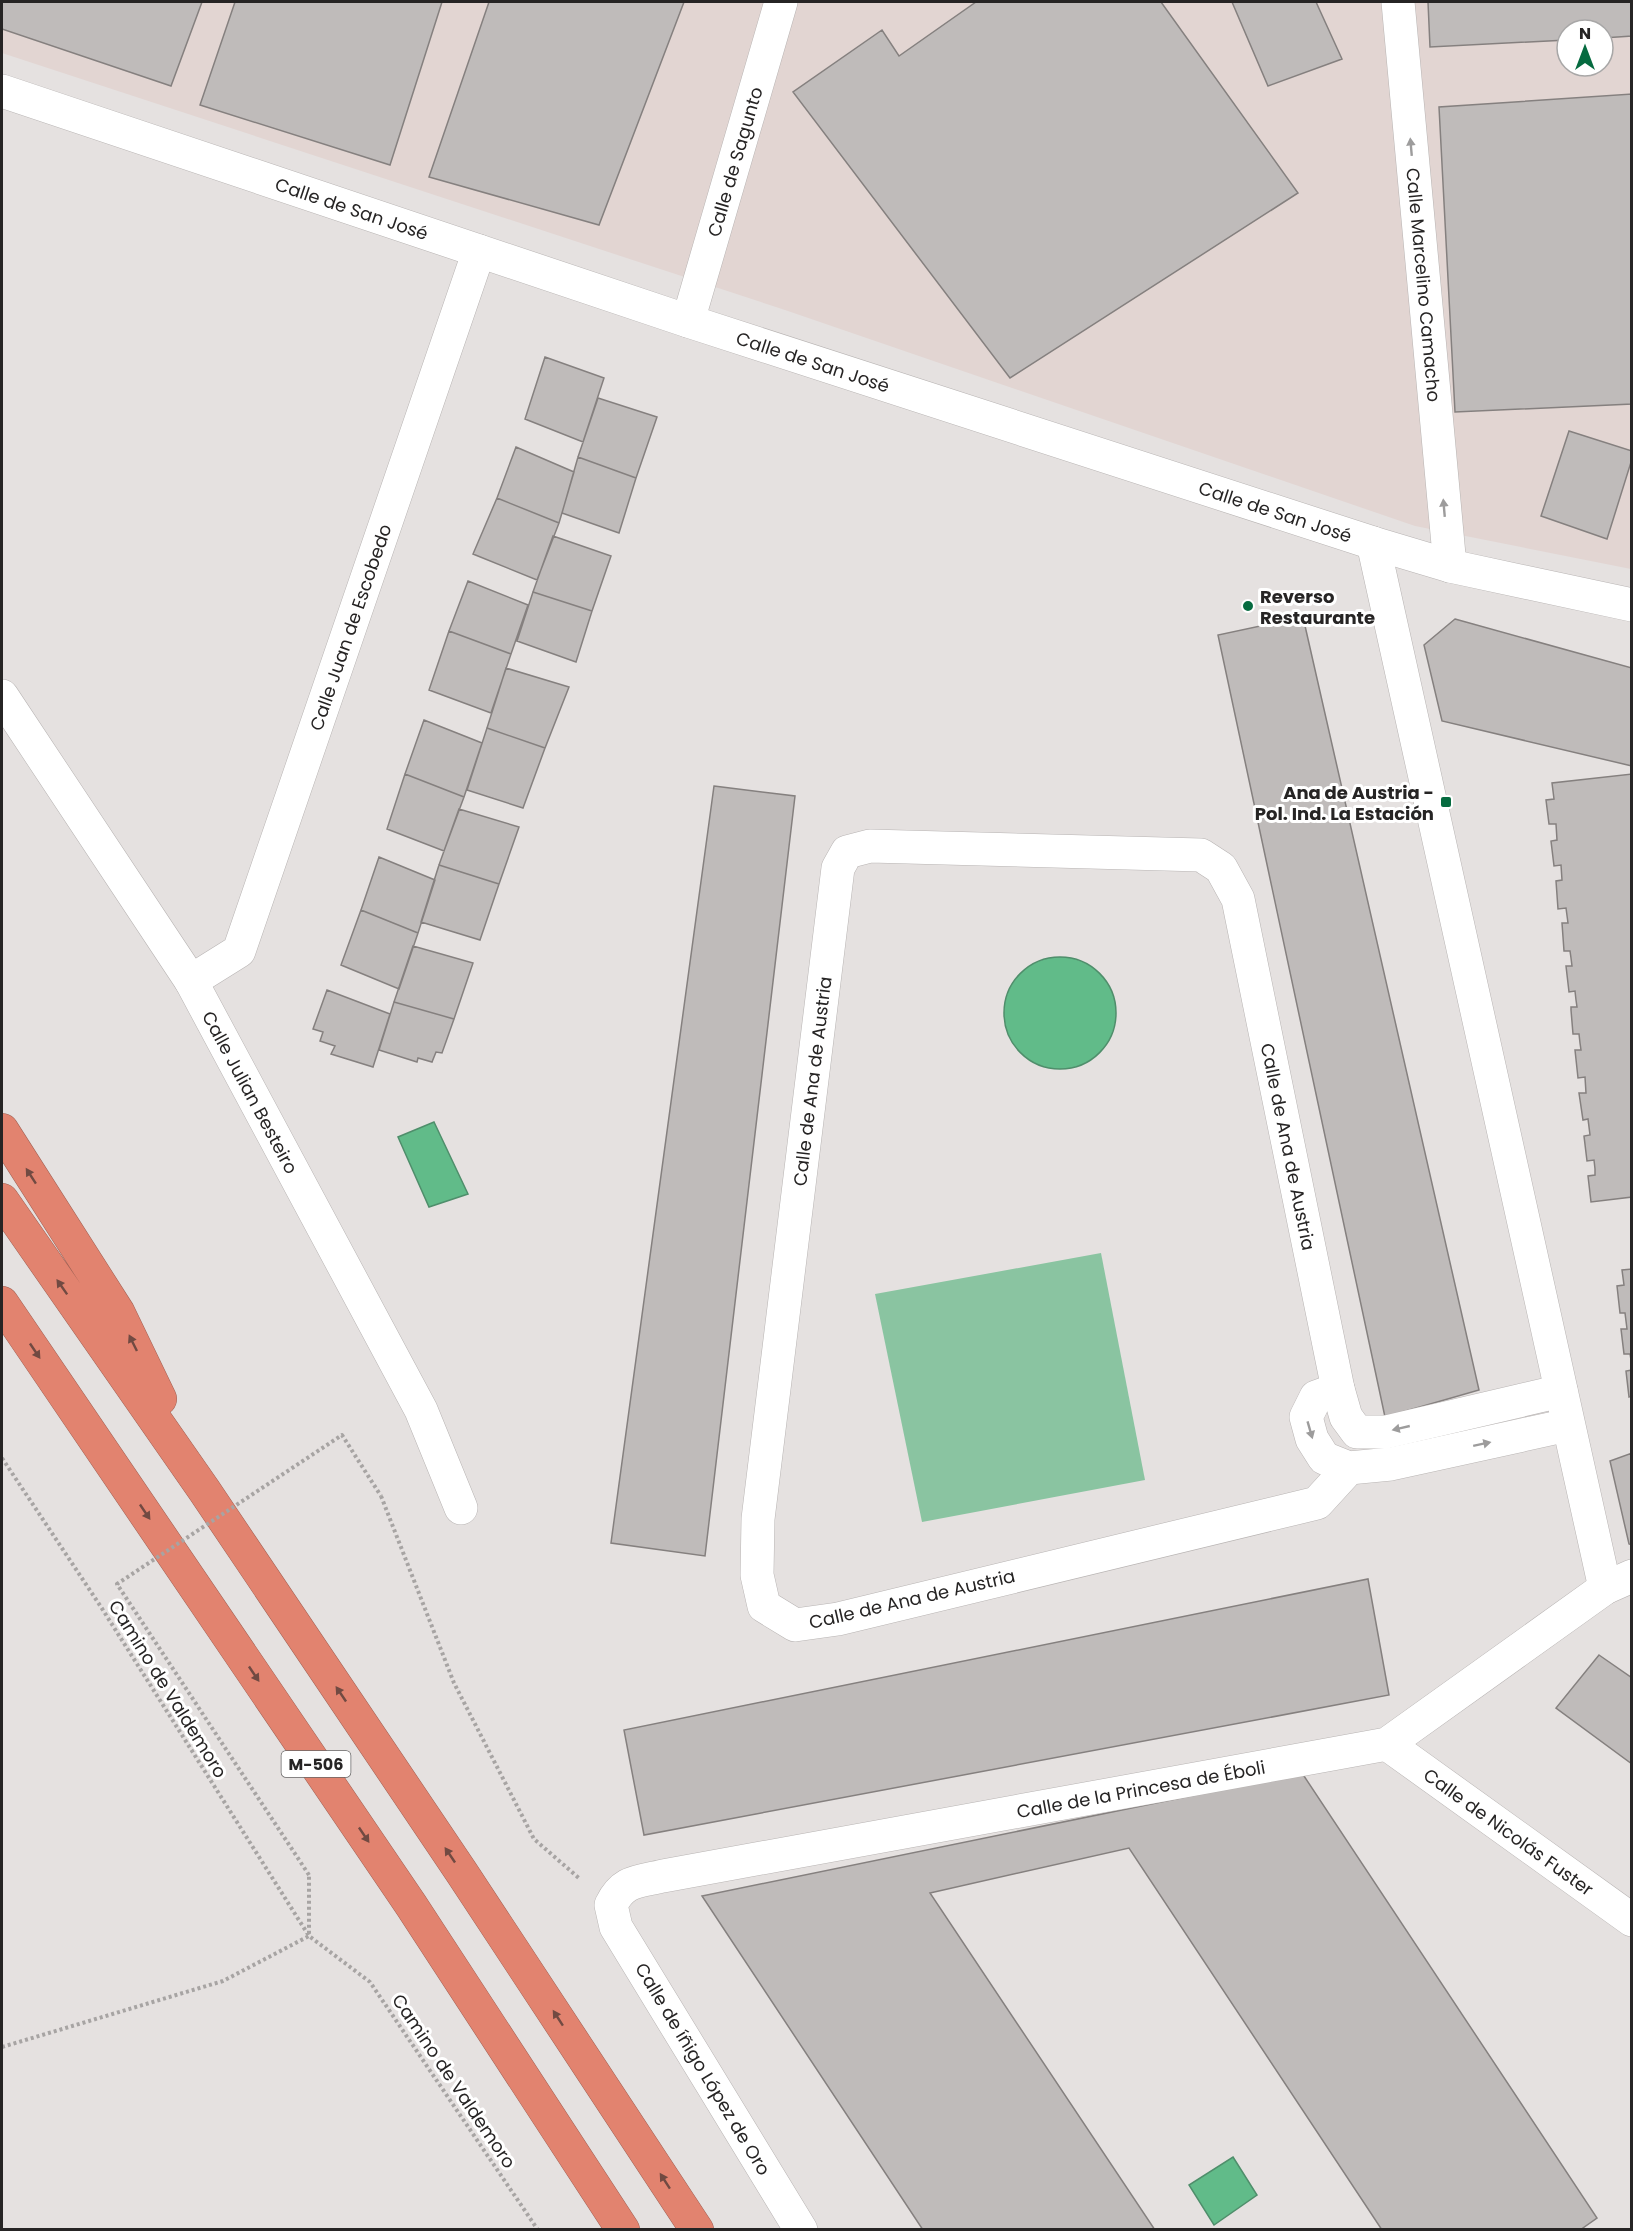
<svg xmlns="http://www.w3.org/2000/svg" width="1633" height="2231" viewBox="0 0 1633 2231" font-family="Poppins,sans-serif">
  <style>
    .built { fill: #e2d5d2; fill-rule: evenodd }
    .green { fill: #8ac4a1 }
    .water { fill: #61bb89; stroke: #4f8e6b; stroke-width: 1.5 }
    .building { fill: #bfbbba; stroke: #85807f; stroke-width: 1.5 }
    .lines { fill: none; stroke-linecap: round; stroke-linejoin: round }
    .minor-casing { stroke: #b8b4b3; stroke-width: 34 }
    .highway-casing { stroke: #a06255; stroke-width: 34 }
    .path { stroke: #a7a4a3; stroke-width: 4; stroke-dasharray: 3 3; stroke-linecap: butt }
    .minor { stroke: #fff; stroke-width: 33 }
    .highway { stroke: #e2836f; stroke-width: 33 }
    .path-bridge { stroke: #a7a4a3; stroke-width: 4; stroke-dasharray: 3 3; stroke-linecap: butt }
    .oneway { fill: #9d9c9c }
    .oneway2 { fill: #714a42 }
    .poi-dot { fill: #066b40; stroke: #fff; stroke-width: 2 }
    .labels { text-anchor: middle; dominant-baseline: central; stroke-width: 6; stroke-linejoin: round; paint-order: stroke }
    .shield { fill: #fff; stroke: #676666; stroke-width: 1.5 }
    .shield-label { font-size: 16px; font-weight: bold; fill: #262424 }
    .street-label { font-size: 18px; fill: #262424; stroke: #fff }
    .poi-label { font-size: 18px; font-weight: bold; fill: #262424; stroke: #fff; text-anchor: start }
  </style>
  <rect width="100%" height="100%" fill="#e5e1e0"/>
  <path class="built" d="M2,2H1631V569L1415,526L785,310L2,53ZM1567,30H1603V66H1567Z"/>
  <path class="green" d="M1101,1253L1145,1480L922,1522L875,1294Z"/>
  <path class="water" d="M1004 1013a56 56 0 1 1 112 0a56 56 0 1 1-112 0Z
    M434,1122L468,1194L429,1207L398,1137Z
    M1233,2157L1257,2195L1214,2225L1189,2185Z"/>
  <path class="building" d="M2,2H202L171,86L2,29Z
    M235,2H442L390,165L200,105Z
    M489,2H684L599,225L429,177Z
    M976,2H1161L1298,193L1010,378L793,92L882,30L899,56Z
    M1232,2H1316L1342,59L1268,86Z
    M1428,2H1632V36L1603,38V30H1567V40L1430,47Z
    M1632,94V404L1455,412L1439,107Z
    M545,357L604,378L583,442L525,419Z
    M598,398L657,417L636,478L578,457Z
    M1569,431L1632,451V459L1607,539L1541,516Z
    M516,447L574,472L559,523L497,498Z
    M578,457L636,478L619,533L562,513Z
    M497,498L559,523L537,580L473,554Z
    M553,536L611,556L592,611L533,592Z
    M468,581L528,605L511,654L449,631Z
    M533,592L592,611L576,662L517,641Z
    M1303,617L1479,1390L1385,1417L1218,635Z
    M1455,619L1632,668V766L1442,721L1424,645Z
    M449,631L511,654L491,713L429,690Z
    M506,668L569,687L545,748L487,728Z
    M424,720L482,743L464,797L405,774Z
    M487,728L545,748L523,808L467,790Z
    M405,774L464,797L444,851L387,829Z
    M1632,774V1197L1591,1202L1588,1176L1595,1175V1169L1594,1160L1587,1161L1584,1136L1590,1135L1588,1119L1583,1120L1579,1093H1586L1585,1077L1578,1078L1575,1050H1581L1580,1043L1579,1034H1573L1571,1010V1007H1577L1576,1000L1575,991L1569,992L1566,966H1572L1571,958L1570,951H1564L1562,923H1568L1566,908L1558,909L1556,881L1562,880L1561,865L1554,866L1551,841L1557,840L1556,824H1549L1546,800L1554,799L1552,783Z
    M714,786L795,796L705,1556L611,1543Z
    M459,809L519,827L499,884L439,865Z
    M379,857L435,880L418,933L361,910Z
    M439,865L499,884L480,940L421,922Z
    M361,910L418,933L399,989L341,965Z
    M413,946L473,963L454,1019L394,1002Z
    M327,990L390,1014L373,1067L331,1054L335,1046L320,1041L323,1032L313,1029Z
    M394,1002L454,1019L442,1053L436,1052L432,1062L418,1058L417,1062L379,1050Z
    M1632,1269V1366L1630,1354H1624L1621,1329H1627L1625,1313H1620L1617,1286L1624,1285L1622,1270Z
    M1632,1370V1396L1629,1397L1626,1371Z
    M1632,1453V1545L1629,1544L1610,1461Z
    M1368,1579L1389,1695L644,1835L624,1730Z
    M1599,1655L1632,1678V1764L1556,1708Z
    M1302,1773L1597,2218L1580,2230H1382L1129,1848L930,1893L1155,2230H923L702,1896Z"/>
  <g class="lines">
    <defs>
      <g id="minor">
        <path id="s1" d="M1398,2L1450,566"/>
        <path id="s2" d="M2,91L688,321L1373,543L1450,566L1632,605"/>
        <path id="s3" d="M688,321L781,2"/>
        <path d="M1373,543L1605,1588"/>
        <path id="s4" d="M2,696L191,981L421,1410L461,1508"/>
        <path id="s5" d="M191,981L239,951L479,251"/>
        <path d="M1338,1389L1316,1397L1306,1417L1312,1439L1324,1458L1349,1468L1391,1464L1568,1425"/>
        <path id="s6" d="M1349,1468L1317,1503L838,1619L795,1625L764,1606L757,1575L758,1519L838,868L847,852L870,846L1201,855L1221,868L1238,899L1338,1389L1346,1417L1357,1432H1386L1561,1391"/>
        <path id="s7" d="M1387,1744L1632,1920"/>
        <path id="s8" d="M801,2230L616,1927L611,1905C623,1880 638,1882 663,1876L1387,1744L1605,1588L1632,1576"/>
      </g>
      <path id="highway" d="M2,1130L118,1312L160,1399
        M2,1200L204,1490L462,1873L697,2230
        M2,1303L411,1905L623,2230"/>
    </defs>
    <use href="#minor" class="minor-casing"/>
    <use href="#highway" class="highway-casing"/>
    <path class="path" d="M2,1458L101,1607L309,1936L370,1982L538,2230
      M381,1496L454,1683L534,1839L580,1879
      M2,2047L223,1981L309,1936V1875"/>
    <use href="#minor" class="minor"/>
    <use href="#highway" class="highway"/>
    <path class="path-bridge" d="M309,1875L117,1584L342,1435L381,1496"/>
  </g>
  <defs><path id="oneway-solid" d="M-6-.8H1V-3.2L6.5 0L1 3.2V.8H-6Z" transform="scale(1.5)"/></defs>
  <g class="oneway">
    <use href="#oneway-solid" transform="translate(1411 147) rotate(-95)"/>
    <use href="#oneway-solid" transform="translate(1444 508) rotate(-95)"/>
    <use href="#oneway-solid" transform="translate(1401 1428) rotate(167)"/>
    <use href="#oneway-solid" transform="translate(1310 1430) rotate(74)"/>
    <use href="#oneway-solid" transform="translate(1482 1444) rotate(-12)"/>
  </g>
  <g class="oneway2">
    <use href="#oneway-solid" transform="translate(31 1176) rotate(-123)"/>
    <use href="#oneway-solid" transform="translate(62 1287) rotate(-125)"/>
    <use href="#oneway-solid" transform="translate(133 1343) rotate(-116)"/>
    <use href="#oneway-solid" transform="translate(35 1351) rotate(56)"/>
    <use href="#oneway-solid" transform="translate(145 1512) rotate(56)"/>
    <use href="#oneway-solid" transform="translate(254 1674) rotate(56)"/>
    <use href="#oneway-solid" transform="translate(341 1694) rotate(-124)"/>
    <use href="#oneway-solid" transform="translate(364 1835) rotate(56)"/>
    <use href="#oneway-solid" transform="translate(450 1855) rotate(-124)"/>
    <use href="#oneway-solid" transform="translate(558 2018) rotate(-123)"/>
    <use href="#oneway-solid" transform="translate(665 2181) rotate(-123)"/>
  </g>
  <g class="poi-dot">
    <circle cx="1248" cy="606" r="6"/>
    <rect x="1440" y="796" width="12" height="12" rx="3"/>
  </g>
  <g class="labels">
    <rect class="shield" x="281.5" y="1751" width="69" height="26" rx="4.5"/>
    <g class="shield-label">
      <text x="316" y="1764">M-506</text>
    </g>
    <g class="street-label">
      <text stroke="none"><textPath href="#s3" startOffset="166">Calle de Sagunto</textPath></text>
      <text stroke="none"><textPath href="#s2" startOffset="369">Calle de San José</textPath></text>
      <text stroke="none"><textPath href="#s1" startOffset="284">Calle Marcelino Camacho</textPath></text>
      <text stroke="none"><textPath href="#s2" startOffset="855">Calle de San José</textPath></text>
      <text stroke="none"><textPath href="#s2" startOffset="1341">Calle de San José</textPath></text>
      <text stroke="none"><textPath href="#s5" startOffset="399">Calle Juan de Escobedo</textPath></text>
      <text stroke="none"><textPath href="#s6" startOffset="1149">Calle de Ana de Austria</textPath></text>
      <text stroke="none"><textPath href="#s4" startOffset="468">Calle Julian Besteiro</textPath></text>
      <text stroke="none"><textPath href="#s6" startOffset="2049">Calle de Ana de Austria</textPath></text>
      <text transform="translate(912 1599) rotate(-13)">Calle de Ana de Austria</text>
      <text transform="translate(168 1689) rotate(58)">Camino de Valdemoro</text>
      <text stroke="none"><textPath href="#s8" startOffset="926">Calle de la Princesa de Éboli</textPath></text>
      <text stroke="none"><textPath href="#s7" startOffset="150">Calle de Nicolás Fuster</textPath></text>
      <text transform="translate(703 2069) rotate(59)">Calle de íñigo López de Oro</text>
      <text transform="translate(454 2081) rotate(56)">Camino de Valdemoro</text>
    </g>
    <g class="poi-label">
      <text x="1260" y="596">Reverso<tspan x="1260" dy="21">Restaurante</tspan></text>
      <text x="1434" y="792" text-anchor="end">Ana de Austria -<tspan x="1434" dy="21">Pol. Ind. La Estación</tspan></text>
    </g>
  </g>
  <rect width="1633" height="2231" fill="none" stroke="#262424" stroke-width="6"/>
  <g transform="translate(1585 48)"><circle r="28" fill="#ffffff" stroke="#a8a7a7" stroke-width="1.5"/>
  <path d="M0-4.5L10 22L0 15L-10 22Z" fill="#066b40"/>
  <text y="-9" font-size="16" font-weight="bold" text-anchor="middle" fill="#262424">N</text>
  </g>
</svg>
